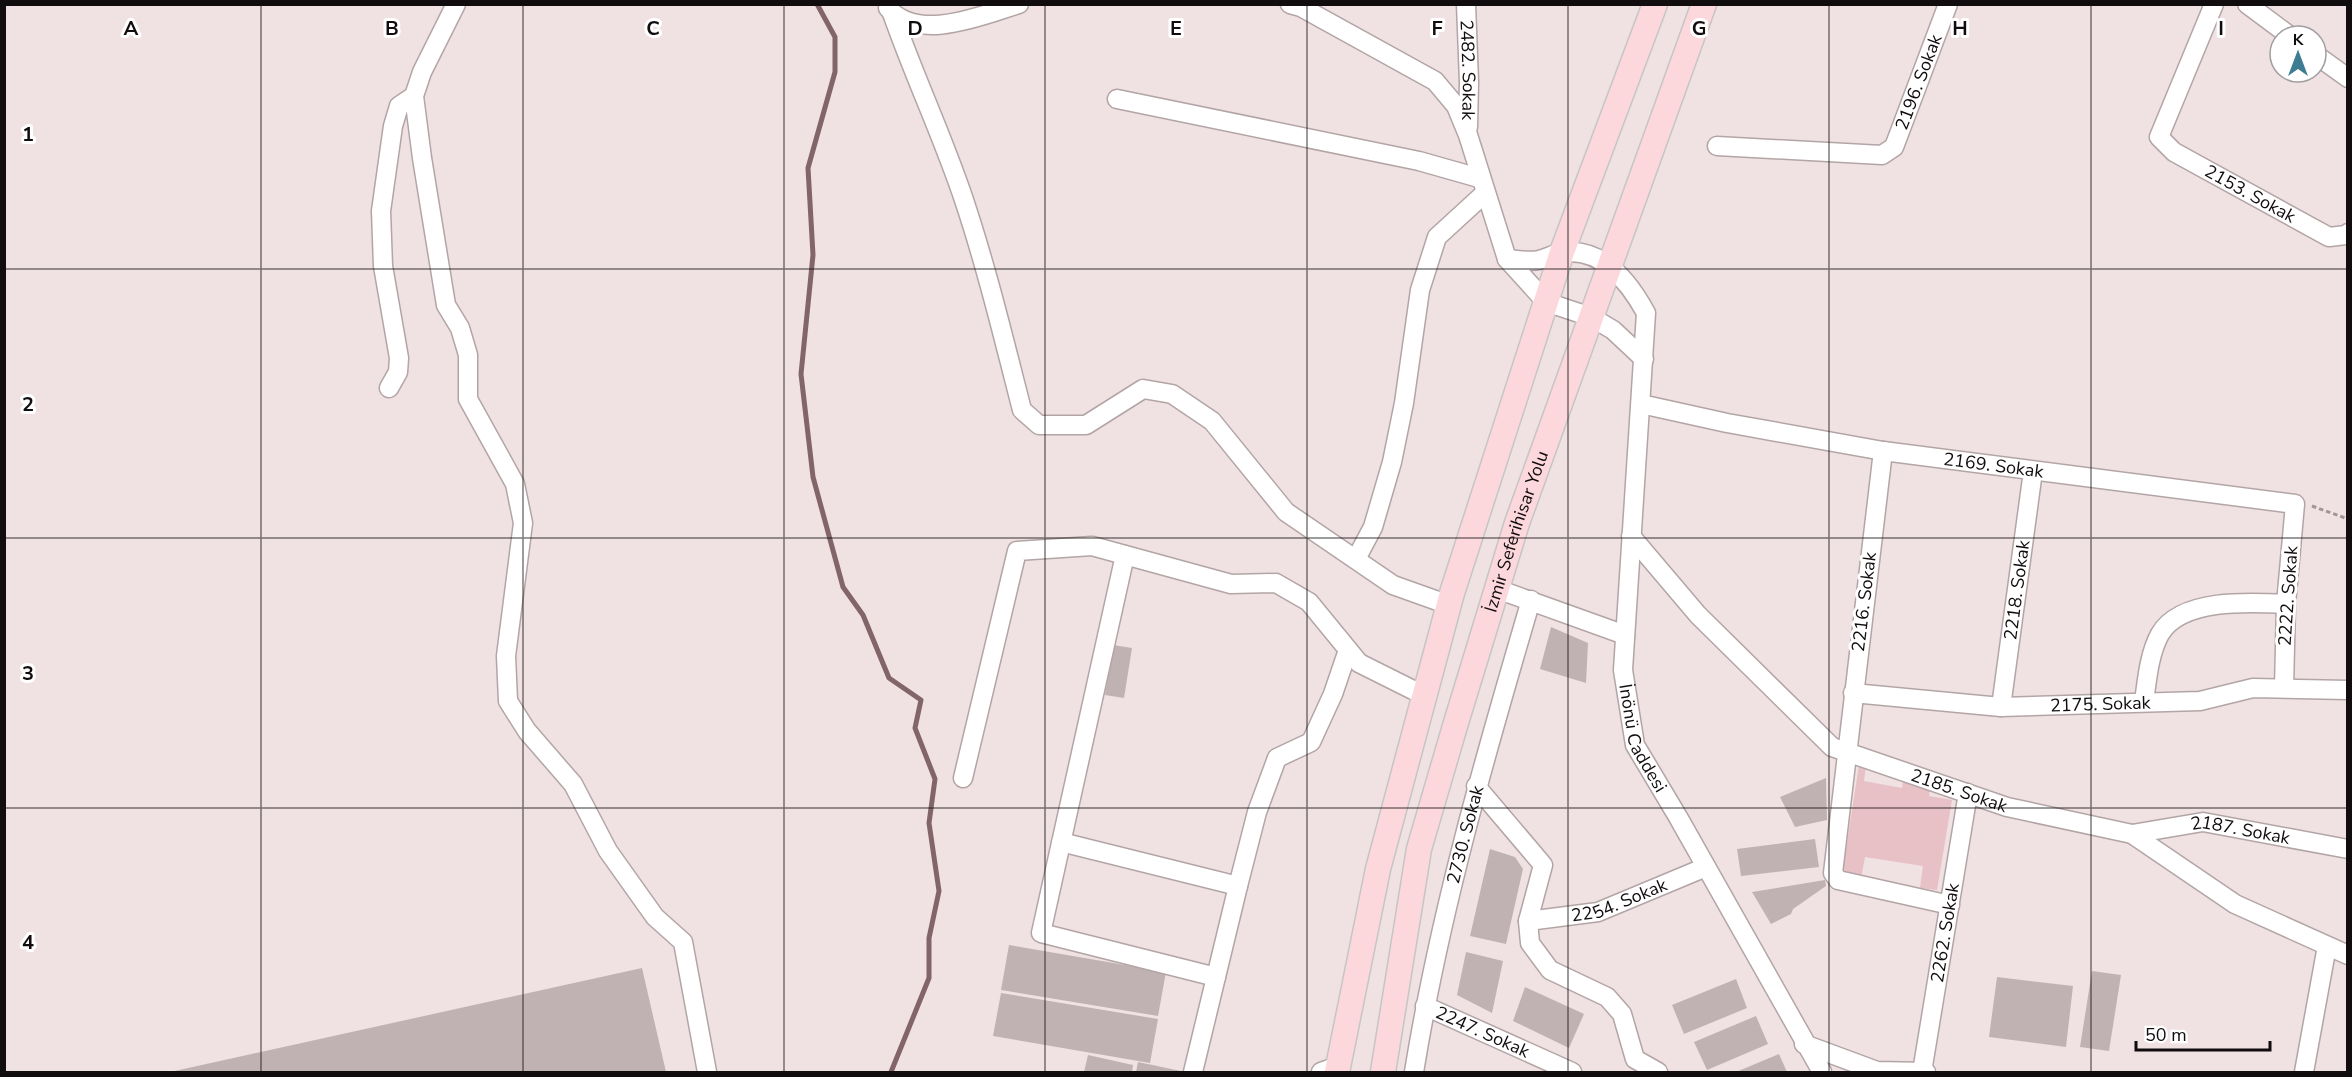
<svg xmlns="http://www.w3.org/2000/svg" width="2352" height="1077" viewBox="0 0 2352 1077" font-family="'Nunito Sans',sans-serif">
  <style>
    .green { fill: #e7c1c5 }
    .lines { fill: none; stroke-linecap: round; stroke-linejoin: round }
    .stream { stroke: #826568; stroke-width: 5 }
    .building { fill: #c0b2b3 }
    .minor-casing { stroke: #b3a5a6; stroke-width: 21 }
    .major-casing { stroke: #c6c5c5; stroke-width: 27 }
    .path { stroke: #a19697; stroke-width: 3; stroke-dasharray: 4.5 3; stroke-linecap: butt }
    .minor { stroke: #fff; stroke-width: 18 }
    .major { stroke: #fcd8dc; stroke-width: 24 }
    .grid { fill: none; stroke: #110c0d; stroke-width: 1.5; stroke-opacity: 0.55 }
    .labels { text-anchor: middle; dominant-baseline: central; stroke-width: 6; stroke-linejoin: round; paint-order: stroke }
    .street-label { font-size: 18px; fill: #110c0d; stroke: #fff }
    .grid-label { font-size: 20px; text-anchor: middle; font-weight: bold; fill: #110c0d; stroke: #fff; stroke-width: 6; stroke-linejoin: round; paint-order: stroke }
  </style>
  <rect width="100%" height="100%" fill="#f0e1e2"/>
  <path class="green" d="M1859,765L1866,766L1864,781L1902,788L1904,776L1931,780L1929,796L1952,800L1937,890L1920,888L1923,866L1865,857L1861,878L1842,875Z"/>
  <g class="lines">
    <path class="stream" d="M817,4L835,37V72L808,168L813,255L801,374L813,477L843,587L863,615L889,678L921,700L915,728L935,779L929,823L939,891L929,938V978L891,1072"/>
  </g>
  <path class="building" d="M1551,627L1588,643L1586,683L1540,669Z
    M1113,645L1132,648L1124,698L1105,695Z
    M1826,778L1827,820L1795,827L1780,797Z
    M1815,839L1819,867L1741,876L1737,849Z
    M1490,849L1515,857L1523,869L1506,944L1470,936Z
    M1825,880L1826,886L1793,909L1791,914L1771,924L1752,892Z
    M1009,945L1166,972L1158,1016L1001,990Z
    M1466,952L1503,961L1492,1013L1457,995Z
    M642,968L666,1072H170Z
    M2092,971L2121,975L2109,1051L2080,1047Z
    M1997,977L2073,986L2066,1047L1989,1037Z
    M1736,979L1747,1008L1684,1034L1672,1005Z
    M1525,987L1584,1014L1569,1048L1513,1021Z
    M1001,993L1158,1019L1150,1063L993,1036Z
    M1756,1016L1768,1044L1707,1070L1694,1042Z
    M1779,1054L1787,1072H1736Z
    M1088,1055L1133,1065L1132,1072H1084Z
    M1138,1062L1181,1071V1072H1136Z"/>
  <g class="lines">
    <defs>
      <g id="minor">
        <path d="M456,4L422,72L414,96L422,158L446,305L460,328L468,355V399L515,484L523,523L506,656L508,701L527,731L573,784L608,851L655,917L683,942L707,1072"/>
        <path d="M1290,4L1301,7L1435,81L1456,106L1468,135L1507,259L1546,302L1591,317L1613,330L1644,359"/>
        <path id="s1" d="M1466,4L1469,82L1468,127"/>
        <path id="s2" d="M2214,4L2159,137L2174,152L2329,237L2346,235L2348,233"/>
        <path d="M2247,4L2290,36"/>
        <path d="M888,8C918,43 983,15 1019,4"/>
        <path d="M892,13C914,76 943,137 964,200C987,269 1004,340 1022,410L1039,425H1086L1143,389L1172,394L1212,421L1286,512L1393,585L1449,605"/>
        <path d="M2316,55L2348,78"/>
        <path d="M1117,99L1419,161L1479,178"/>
        <path id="s3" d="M1717,146L1882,155L1894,147L1948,4"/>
        <path id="s4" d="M1507,259C1517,260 1530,262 1539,260C1547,258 1554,254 1561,253C1601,246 1629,282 1646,313L1623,670L1635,745L1678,817L1822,1072"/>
        <path d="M389,388L398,372L399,358L383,266L381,211L393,126L399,106L414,96"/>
        <path id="s5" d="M1641,404L1727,423L1883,451L2295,504L2286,604L2284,688"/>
        <path d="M1883,451L1833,873L1838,880L1950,905"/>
        <path id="s6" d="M1631,536L1698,615L1832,747L2007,807L2132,834L2235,904L2348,955"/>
        <path d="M1356,559L1373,527L1392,462L1404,403L1420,290L1437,237L1484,194"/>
        <path d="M1497,589L1625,635"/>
        <path id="s7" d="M1853,693L2001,707L2200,701L2253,688L2348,690"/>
        <path d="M2144,702C2147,680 2149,654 2160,634C2181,598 2250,602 2286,604"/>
        <path id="s8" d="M2001,707L2033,471"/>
        <path d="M963,778L1017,551L1092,546L1231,584L1276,583L1309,602L1359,663L1425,696"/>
        <path d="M1476,786L1543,865L1528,921L1530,943L1550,970L1607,997L1622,1014L1635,1059L1658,1072"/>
        <path id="s9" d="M2132,834L2203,822L2348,849"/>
        <path d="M1061,842L1238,886L1216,977L1041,933L1125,555"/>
        <path d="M1238,886L1257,812L1277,758L1311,742L1333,694L1348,650"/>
        <path id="s10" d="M1528,921L1598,912L1706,867"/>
        <path id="s11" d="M1425,1006L1572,1072"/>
        <path d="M1804,1044L1877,1071L1926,1072"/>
        <path d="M1193,1072L1216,977"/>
        <path d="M1321,1072L1338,1066"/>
        <path id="s12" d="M1414,1072C1440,912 1485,756 1531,600"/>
        <path id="s13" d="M1922,1072L1968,793"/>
        <path d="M2304,1072L2327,946"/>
      </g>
      <g id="major">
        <path d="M1337,1072L1378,869L1452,593L1562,252L1655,4"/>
        <path id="s14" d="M1383,1072L1419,849L1455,726L1517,523L1704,4"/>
      </g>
    </defs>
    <use href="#minor" class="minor-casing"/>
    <use href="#major" class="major-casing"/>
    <path class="path" d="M2312,506L2348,519"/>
    <use href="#minor" class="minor"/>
    <use href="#major" class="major"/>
  </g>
  <path class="grid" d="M261,4V1072M523,4V1072M784,4V1072M1045,4V1072M1307,4V1072M1568,4V1072M1829,4V1072M2091,4V1072M4,269H2348M4,538H2348M4,808H2348"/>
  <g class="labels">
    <g class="street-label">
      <text stroke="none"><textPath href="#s1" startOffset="66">2482. Sokak</textPath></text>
      <text stroke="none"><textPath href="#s3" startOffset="249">2196. Sokak</textPath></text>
      <text stroke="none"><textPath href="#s2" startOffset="252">2153. Sokak</textPath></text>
      <text stroke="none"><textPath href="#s5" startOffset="358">2169. Sokak</textPath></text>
      <text stroke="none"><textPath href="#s14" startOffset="558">İzmir Seferihisar Yolu</textPath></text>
      <text stroke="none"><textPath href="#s8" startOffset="118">2218. Sokak</textPath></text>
      <text transform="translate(2288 596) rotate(-86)">2222. Sokak</text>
      <text transform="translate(1864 602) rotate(-83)">2216. Sokak</text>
      <text stroke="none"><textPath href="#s7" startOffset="248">2175. Sokak</textPath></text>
      <text stroke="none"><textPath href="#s4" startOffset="596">İnönü Caddesi</textPath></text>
      <text stroke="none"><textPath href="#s6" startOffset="426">2185. Sokak</textPath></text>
      <text stroke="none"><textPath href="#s9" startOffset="110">2187. Sokak</textPath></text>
      <text stroke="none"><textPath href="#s12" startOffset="243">2730. Sokak</textPath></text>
      <text stroke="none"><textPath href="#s10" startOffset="94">2254. Sokak</textPath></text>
      <text stroke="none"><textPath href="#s13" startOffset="141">2262. Sokak</textPath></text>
      <text stroke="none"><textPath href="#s11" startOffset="63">2247. Sokak</textPath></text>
    </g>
  </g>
  <g class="grid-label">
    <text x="131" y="35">A</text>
    <text x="392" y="35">B</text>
    <text x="653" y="35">C</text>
    <text x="915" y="35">D</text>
    <text x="1176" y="35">E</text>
    <text x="1437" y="35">F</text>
    <text x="1699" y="35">G</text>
    <text x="1960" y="35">H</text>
    <text x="2221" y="35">I</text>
    <text x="28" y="141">1</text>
    <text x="28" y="411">2</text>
    <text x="28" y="680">3</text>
    <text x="28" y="949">4</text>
  </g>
  <rect width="2352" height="1077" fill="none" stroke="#110c0d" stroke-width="12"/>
  <g transform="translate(2298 54)"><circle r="28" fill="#ffffff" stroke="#a09e9e" stroke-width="1.5"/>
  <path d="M0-4.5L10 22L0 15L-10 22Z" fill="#3d7d91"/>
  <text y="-9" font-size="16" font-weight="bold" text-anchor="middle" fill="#110c0d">K</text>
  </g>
  <path d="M2136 1041v9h134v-9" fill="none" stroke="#110c0d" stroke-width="3"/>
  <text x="2145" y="1041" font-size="18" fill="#110c0d" stroke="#ffffff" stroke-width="4.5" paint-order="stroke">50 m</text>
</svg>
